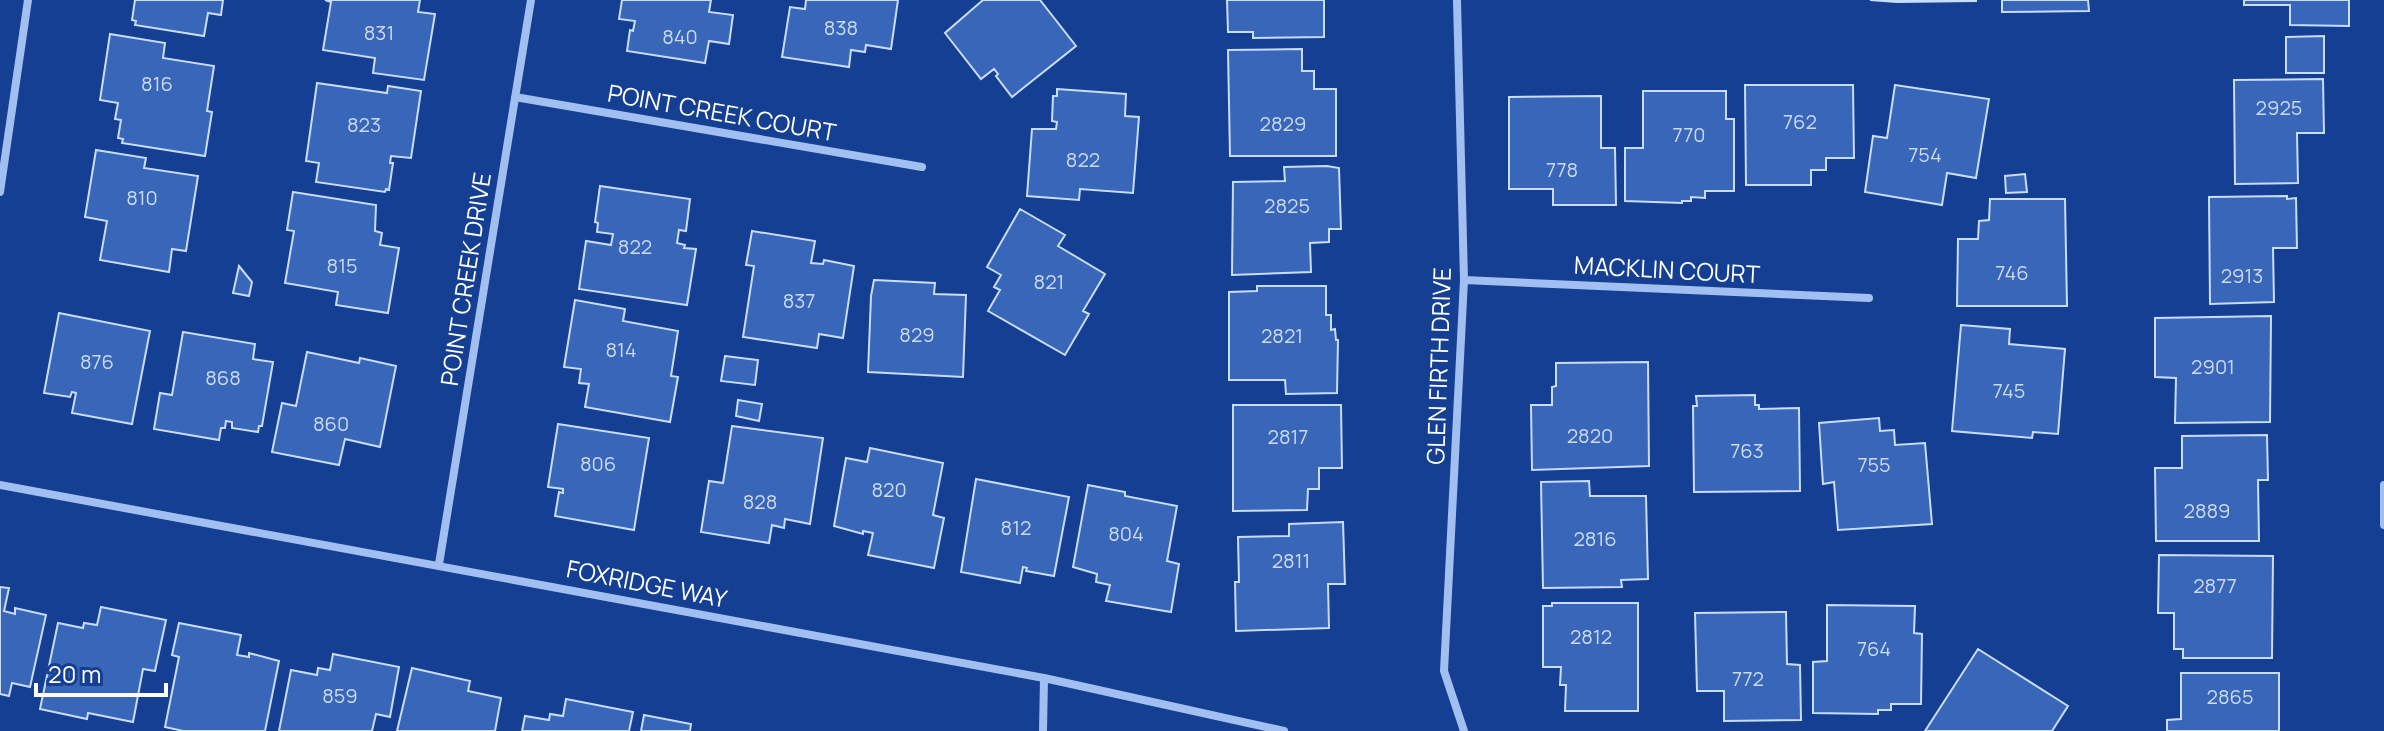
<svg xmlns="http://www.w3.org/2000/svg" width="2384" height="731" viewBox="0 0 2384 731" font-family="Manrope,sans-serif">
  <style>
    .building { fill: #3866b9; stroke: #cadcfc; stroke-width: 2 }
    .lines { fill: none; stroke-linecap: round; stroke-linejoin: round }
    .minor { stroke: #a2bff1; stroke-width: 8 }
    .labels { text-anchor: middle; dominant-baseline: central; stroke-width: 7; stroke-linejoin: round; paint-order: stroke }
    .number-label { font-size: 20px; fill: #cdd9ee }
    .street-label { font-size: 24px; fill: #fff; stroke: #143f93 }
  </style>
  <rect width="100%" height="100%" fill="#143f93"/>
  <path class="building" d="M135,0H223L221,15L208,13L204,36L135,25L136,21L132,20Z
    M325,0H420L418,12L435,14L424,80L373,73L375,58L323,50L331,2Z
    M622,0H711L709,12L733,15L729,44L709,41L705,63L627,51L630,30L633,31L635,21L619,19Z
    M806,0H898L891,49L866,45L865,52L851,50L849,67L782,57L790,7L805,9Z
    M983,0H1040L1076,46L1012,97L996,76L998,74L994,69L981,79L945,33Z
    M1227,0H1324V37L1253,38V32H1228Z
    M1870,0H1976V1L1897,2Z
    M2002,0H2088L2089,11L2002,12Z
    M2244,0H2349V26L2290,25V5H2244Z
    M110,34L165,43L163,58L214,66L207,111L212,112L205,156L122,143L123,139L118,138L121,120L115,119L118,103L100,100Z
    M2324,36V73H2286V37Z
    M1302,49V71H1314V89H1336V156H1230L1228,50Z
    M2323,79L2324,133H2297L2298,183L2235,184L2234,80Z
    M317,83L387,93L388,86L421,91L411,158L391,156L390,163H393L389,190L386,189L385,192L316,182L319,163L306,161Z
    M1745,85H1853L1854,158H1826V170H1811V185H1746Z
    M1895,85L1989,99L1976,178L1947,173L1942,205L1865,192L1873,136L1887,138Z
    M1057,89L1126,94L1125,116L1139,117L1133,193L1080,189L1079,200L1027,196L1032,129H1056L1057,122L1052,121L1053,96H1057Z
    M1643,91H1726V119H1734V191H1705V198L1691,197V201H1682V203L1625,201V148H1643Z
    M1601,96V148H1615L1616,205H1553V189H1509V97Z
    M96,150L146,158L144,168L198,176L186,251L172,249L169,272L100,260L107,221L85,217Z
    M1327,166L1339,168L1341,229H1329V242L1310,243L1311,272L1232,275L1233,182L1285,181L1284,167Z
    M2025,174L2027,192L2006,193L2005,176Z
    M600,186L690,199L686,231L679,230L677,243L685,245L684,248L696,249L687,305L579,289L586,241L611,245L613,234L597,232L598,223L595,222Z
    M293,192L376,205L375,231L382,233L380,245L399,248L388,313L336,305L338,292L285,283L294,231L287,230Z
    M2287,196V199L2296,198L2297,248H2273L2274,302L2210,304L2209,197Z
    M1990,199H2065L2067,306H1957L1958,239H1978L1979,221L1989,220Z
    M1020,209L1065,235L1058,246L1105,274L1083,311L1089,314L1065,355L988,311L1000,290L994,287L1001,275L987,267Z
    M752,231L815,241L811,263L823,264L824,260L854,266L843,338L819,334L817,348L743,337L754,266L746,265Z
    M239,266L252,282L249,296L233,293Z
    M874,280L935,283L934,294L966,295L963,377L868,372L871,296Z
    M1257,286H1326V315H1331V330L1335,329L1336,340H1338L1337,393L1286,394L1285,380H1229V292L1257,291Z
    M575,300L625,309L623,321L678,331L671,376L678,377L670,422L585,407L589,384L579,383L581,369L564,367Z
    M59,313L150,331L132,424L72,413L76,393L72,392L70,397L44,393Z
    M2271,316L2270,422L2175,423L2176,378L2155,377V318Z
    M1961,325L2010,329L2009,344L2065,349L2058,434L2033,432L2032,438L1952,431Z
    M183,332L255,344L253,359L273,362L262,426H259L258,432L232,428V422L226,421L225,428H221L219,440L154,429L160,393L172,395Z
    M307,352L359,363L360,358L396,366L380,447L345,439L339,465L272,452L282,403L296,406Z
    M725,356L758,360L755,385L721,381Z
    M1648,362L1649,466L1532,470L1531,405H1552V387L1556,386V363Z
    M1755,395V405H1759V409L1799,408L1800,491L1694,492L1693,406H1697L1696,396Z
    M738,400L762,404L759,421L736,416Z
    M1233,405H1341L1342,468H1319V489H1308L1307,510L1233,511Z
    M1879,418L1880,431L1894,430L1895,445L1925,443L1932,524L1838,530L1834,482L1823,484L1819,423Z
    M558,424L649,438L634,530L555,516L559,492L563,493V489L548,487Z
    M732,426L823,438L810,524L785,519L784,528L772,525L769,543L701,532L709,481L723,483Z
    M2267,435L2268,480H2258L2259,541H2156L2155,468H2182V436Z
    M870,448L943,463L933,515L944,518L934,568L868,555L873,533L863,531V534L834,526L846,458L867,462Z
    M976,479L1069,497L1054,576L1026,571L1027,568L1023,567L1020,583L961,572Z
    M1589,481L1590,496H1646L1648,579L1621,580L1622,587L1543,588L1541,482Z
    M1088,485L1125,492V496L1177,506L1167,561L1179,564L1171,612L1106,601L1110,585L1096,582L1097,574L1073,567Z
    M1343,522L1345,584H1328L1329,628L1236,631L1235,582H1239L1238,537L1289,536V524Z
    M2159,555L2273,556L2272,658H2183V649H2174V613H2158Z
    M0,587L9,588L4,611L15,614V608L46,615L30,687L12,683L9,696L0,694Z
    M1552,603H1638V711H1565L1566,685H1560L1561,667H1543V606H1552Z
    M1827,605L1915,606L1914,633L1922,634L1921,704H1891V710H1878V714L1813,713V662L1827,661Z
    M101,607L166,620L155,671L143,669L133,722L88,713L87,719L40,709L58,623L83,628L84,623L97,625Z
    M1786,612L1787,664L1800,665L1801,720L1724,721V691H1697L1695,613Z
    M179,623L241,635L237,655L249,657V653L279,661L265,731H183L165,727L179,657L172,655Z
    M1978,649L2068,706L2052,731H1925Z
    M333,654L399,667L390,717L376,714L372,731H279L291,670L317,675L318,668L330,670Z
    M412,668L470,681L468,691L501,698L495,731H397Z
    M2181,673H2279V731H2167V720L2181,719Z
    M566,699L633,712L629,731H522L525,716L549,720L550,714L563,716Z
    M644,715L691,724L690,731H641Z"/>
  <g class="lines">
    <path class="minor" d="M1457,0L1464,280L1444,671L1464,731
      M515,97L922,167
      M0,192L28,0
      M1464,280L1869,298
      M0,485L1044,678L1284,731
      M2384,485V525
      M439,564L531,0
      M1043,731L1044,678"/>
  </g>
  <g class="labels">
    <g class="number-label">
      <text x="841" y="27">838</text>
      <text x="379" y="32">831</text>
      <text x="680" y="36">840</text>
      <text x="157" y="83">816</text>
      <text x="2279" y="107">2925</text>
      <text x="1800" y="121">762</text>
      <text x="1283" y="123">2829</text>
      <text x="364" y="124">823</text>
      <text x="1689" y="134">770</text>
      <text x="1925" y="154">754</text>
      <text x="1083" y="159">822</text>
      <text x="1562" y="169">778</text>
      <text x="142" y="197">810</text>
      <text x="1287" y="205">2825</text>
      <text x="635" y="246">822</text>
      <text x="342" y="265">815</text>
      <text x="2012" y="272">746</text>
      <text x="2242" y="275">2913</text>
      <text x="1049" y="281">821</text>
      <text x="799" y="300">837</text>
      <text x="917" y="334">829</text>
      <text x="1282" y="335">2821</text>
      <text x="621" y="349">814</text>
      <text x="97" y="361">876</text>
      <text x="2213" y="366">2901</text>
      <text x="223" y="377">868</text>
      <text x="2009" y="390">745</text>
      <text x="331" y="423">860</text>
      <text x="1590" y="435">2820</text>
      <text x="1288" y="436">2817</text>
      <text x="1747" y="450">763</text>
      <text x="598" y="463">806</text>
      <text x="1874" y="464">755</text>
      <text x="889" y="489">820</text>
      <text x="760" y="501">828</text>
      <text x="2207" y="510">2889</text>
      <text x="1016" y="527">812</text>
      <text x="1126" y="533">804</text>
      <text x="1595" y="538">2816</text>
      <text x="1291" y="560">2811</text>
      <text x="2215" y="585">2877</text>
      <text x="1591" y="636">2812</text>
      <text x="1874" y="648">764</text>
      <text x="1748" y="678">772</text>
      <text x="340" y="695">859</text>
      <text x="2230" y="696">2865</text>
    </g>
    <g class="street-label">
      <text transform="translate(722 112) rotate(10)">POINT CREEK COURT</text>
      <text transform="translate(1667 269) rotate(3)">MACKLIN COURT</text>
      <text transform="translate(465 279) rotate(-81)">POINT CREEK DRIVE</text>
      <text transform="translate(1438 366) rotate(-88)">GLEN FIRTH DRIVE</text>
      <text transform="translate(647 583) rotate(11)">FOXRIDGE WAY</text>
    </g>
  </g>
  <path d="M36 683v12h130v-12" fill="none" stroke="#ffffff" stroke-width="4"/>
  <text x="48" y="683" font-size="24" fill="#ffffff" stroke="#143f93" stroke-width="6" paint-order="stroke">20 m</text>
</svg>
